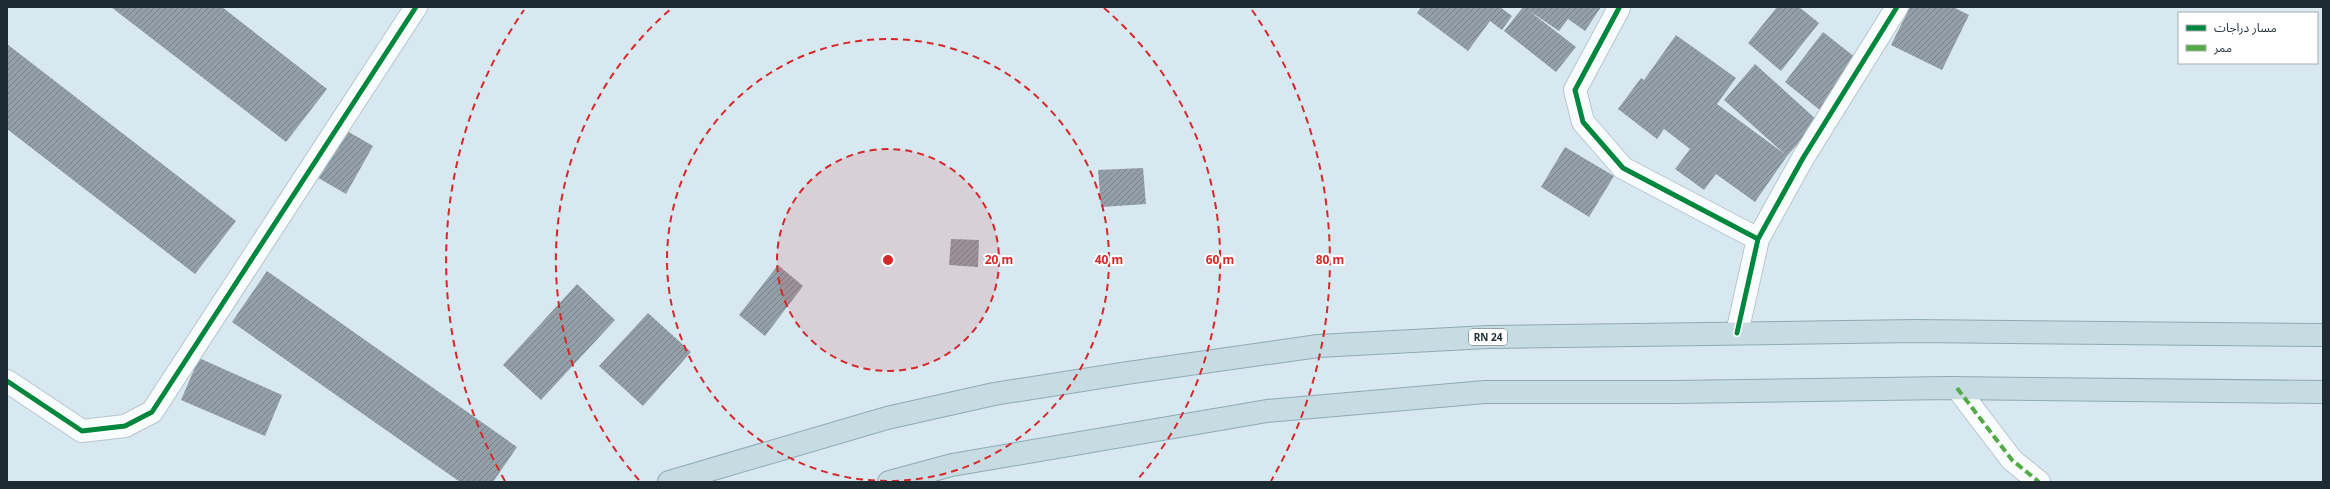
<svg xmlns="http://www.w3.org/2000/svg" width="2330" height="489" viewBox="0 0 2330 489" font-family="'Noto Sans','Noto Sans Arabic',sans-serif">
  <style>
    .building { fill: url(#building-hatch) }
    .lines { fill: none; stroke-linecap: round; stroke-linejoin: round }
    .minor-casing { stroke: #b7c6cd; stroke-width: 24 }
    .highway-casing { stroke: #8faab4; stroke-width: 24 }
    .minor { stroke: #f9fcfd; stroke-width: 22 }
    .highway { stroke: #c7dbe2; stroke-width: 22 }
    .quiet { stroke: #52ab45; stroke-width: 4; stroke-dasharray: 8 4; stroke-linecap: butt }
    .cycleway-casing { stroke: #fff; stroke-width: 8 }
    .cycleway { stroke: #00873e; stroke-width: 5 }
    .ring { fill: none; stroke: #d62828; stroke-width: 2; stroke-dasharray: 7 5 }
    .labels { text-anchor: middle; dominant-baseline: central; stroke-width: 4; stroke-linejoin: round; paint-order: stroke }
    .shield { fill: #fff; stroke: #616b70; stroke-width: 1 }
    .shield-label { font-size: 10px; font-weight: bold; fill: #1d2c33 }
    .centre { fill: #d62828; stroke: #fff; stroke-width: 2 }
    .ring-label { font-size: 12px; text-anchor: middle; font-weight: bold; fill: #d62828; stroke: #fff; stroke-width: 4; stroke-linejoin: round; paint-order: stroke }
  </style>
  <defs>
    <pattern id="building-hatch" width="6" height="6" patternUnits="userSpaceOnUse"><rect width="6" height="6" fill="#93a0a7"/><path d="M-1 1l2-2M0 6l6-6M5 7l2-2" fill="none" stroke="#778389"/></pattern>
  </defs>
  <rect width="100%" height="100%" fill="#d8e8f0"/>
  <path class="building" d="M111,7H222L327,89L286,142Z
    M1421,7H1500L1512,16L1502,30L1490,21L1468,51L1417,13Z
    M1523,7H1601L1585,31L1568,19L1559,31L1528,10L1576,47L1556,72L1504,31Z
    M1777,7H1799L1819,23L1781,71L1748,43Z
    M1910,7H1953L1969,15L1942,70L1891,45Z
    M1823,32L1860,61L1821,111L1785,82Z
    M1676,35L1736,78L1717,104L1786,155L1724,100L1755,64L1818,121L1787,156L1755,202L1716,174L1704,190L1675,169L1690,149L1664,129L1657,139L1618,109L1641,78L1644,80Z
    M7,44L236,221L195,274L7,129Z
    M342,128L373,146L346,194L315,176Z
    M1565,147L1614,176L1589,217L1541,187Z
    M1143,168L1146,204L1101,207L1098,170Z
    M951,239L979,240L978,267L949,265Z
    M778,265L803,286L765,336L739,315Z
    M267,271L517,447L493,482H460L232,322Z
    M577,284L615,320L541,400L503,365Z
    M648,313L691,352L643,406L599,366Z
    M199,358L282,395L265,436L181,400Z"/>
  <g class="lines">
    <defs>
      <path id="minor" d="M1619,8L1575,90L1583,122L1623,168L1758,239
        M1737,333L1758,239L1803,158L1897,7
        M7,381L82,431L125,426L152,412L416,7
        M1957,388L2012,460L2039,482"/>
      <path id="highway" d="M669,482L887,418L994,394L1127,373L1318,346L1488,337L1916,331L2323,335
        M889,482L952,465L1267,411L1485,392H1673L1949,388L2323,392"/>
    </defs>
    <use href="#minor" class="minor-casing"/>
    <use href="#highway" class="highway-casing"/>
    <use href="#minor" class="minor"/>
    <use href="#highway" class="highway"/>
    <path class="quiet" d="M1957,388L2012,460L2039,482"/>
    <defs>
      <path id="cycleway" d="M1619,8L1575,90L1583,122L1623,168L1758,239
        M1737,333L1758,239L1803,158L1897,7
        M7,381L82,431L125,426L152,412L416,7"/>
    </defs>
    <use href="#cycleway" class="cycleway-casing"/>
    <use href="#cycleway" class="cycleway"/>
  </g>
  <circle cx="888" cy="260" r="111" fill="#d62828" fill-opacity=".12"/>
  <g class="ring">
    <circle cx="888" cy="260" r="111"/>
    <circle cx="888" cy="260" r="221"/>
    <path d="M639 480A332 332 0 0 1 672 8M1104 8A332 332 0 0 1 1137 480"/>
    <path d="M505 481A442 442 0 0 1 524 10M1252 10A442 442 0 0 1 1271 481"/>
  </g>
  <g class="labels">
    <rect class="shield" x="1469" y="329" width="38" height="16" rx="3"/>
    <g class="shield-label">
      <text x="1488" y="337">RN 24</text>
    </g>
  </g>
  <circle cx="888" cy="260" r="6" class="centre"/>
  <g class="ring-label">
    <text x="999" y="264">20 m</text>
    <text x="1109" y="264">40 m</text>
    <text x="1220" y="264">60 m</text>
    <text x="1330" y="264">80 m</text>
  </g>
  <rect width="2330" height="489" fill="none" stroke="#1d2c33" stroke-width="16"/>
  <rect x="2178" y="12" width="140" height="52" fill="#ffffff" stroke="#a5abad"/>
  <rect x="2186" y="25" width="20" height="6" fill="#00873e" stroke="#a5abad"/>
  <text x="2214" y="32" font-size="12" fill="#1d2c33">مسار دراجات</text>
  <rect x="2186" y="45" width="20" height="6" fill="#52ab45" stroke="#a5abad"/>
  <text x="2214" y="52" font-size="12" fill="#1d2c33">ممر</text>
</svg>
